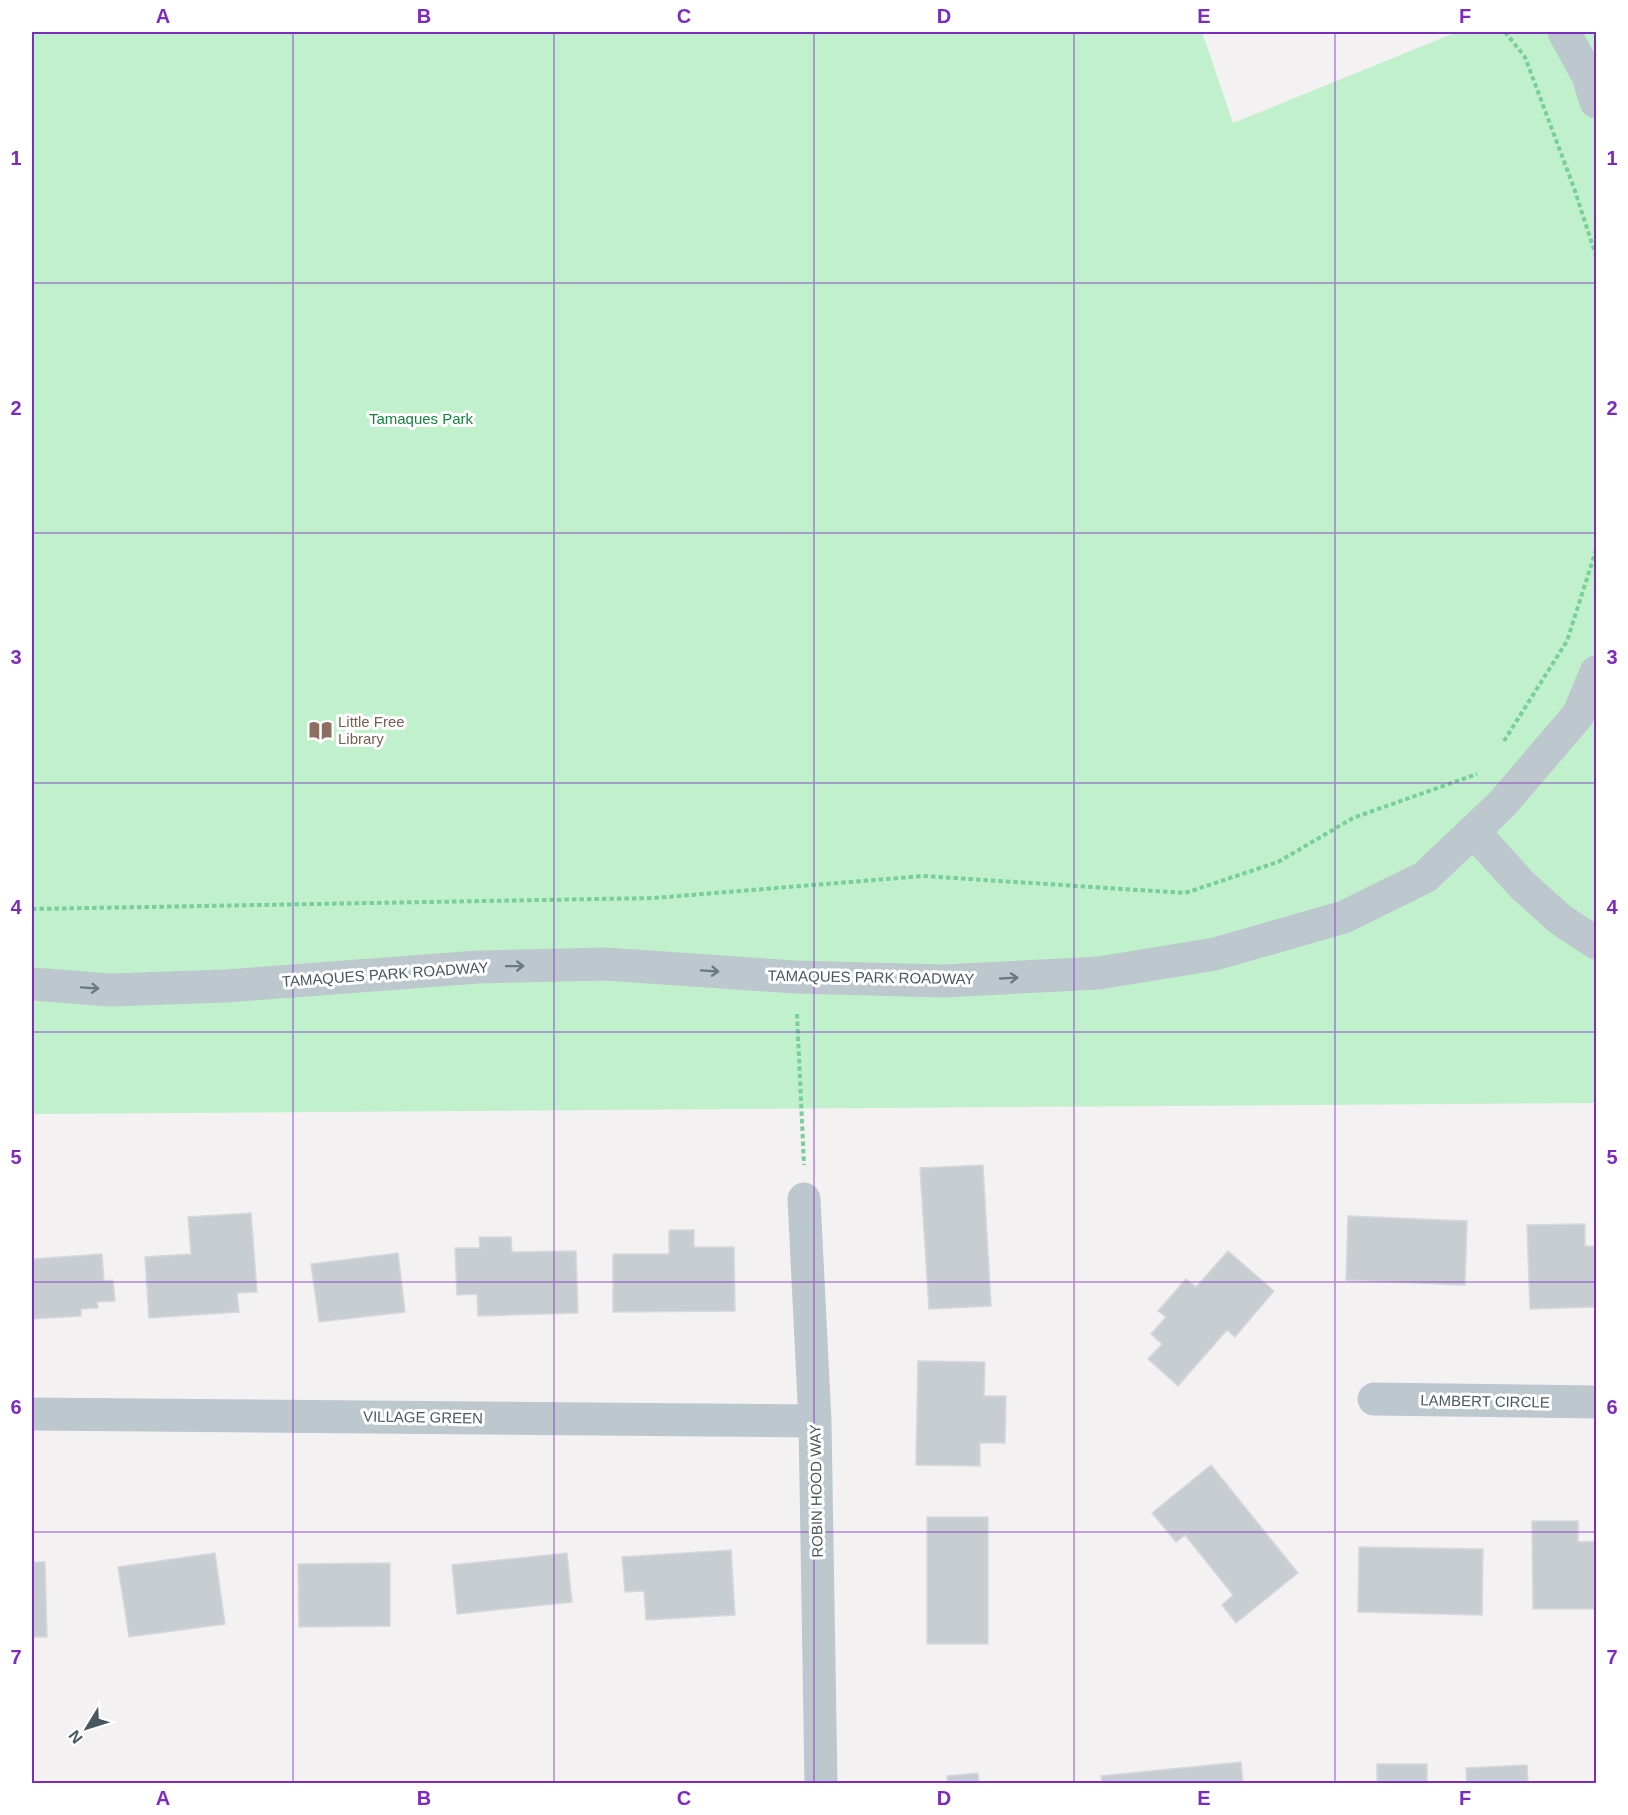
<svg xmlns="http://www.w3.org/2000/svg" width="1628" height="1815" viewBox="0 0 1628 1815" font-family="Helvetica,sans-serif">
  <style>
    .green { fill: #c1f0cc }
    .building { fill: #c8cdd1; stroke: #d5d8dd; stroke-width: 1.5 }
    .lines { fill: none; stroke-linecap: round; stroke-linejoin: round }
    .path { stroke: #78cf98; stroke-width: 4; stroke-dasharray: 4.5 3; stroke-linecap: butt }
    .minor { stroke: #bdc8ce; stroke-width: 33 }
    .oneway { stroke: #6c7a80 }
    .grid { fill: none; stroke: #7b2cbf; stroke-width: 1.5; stroke-opacity: 0.55 }
    .labels { text-anchor: middle; dominant-baseline: central; stroke-width: 6; stroke-linejoin: round; paint-order: stroke }
    .park-label { font-size: 15px; fill: #17833e; stroke: #fff }
    .education-label { font-size: 15px; fill: #785e54; stroke: #fff; text-anchor: start }
    .street-label { font-size: 15px; fill: #49585f; stroke: #fff }
    .neatline { fill: none; stroke: #7b2cbf; stroke-width: 2 }
    .grid-label { font-size: 20px; text-anchor: middle; font-weight: bold; fill: #7b2cbf }
  </style>
  <rect width="100%" height="100%" fill="#f4f1f2"/>
  <path class="green" d="M32,32H1202L1233,123L1457,32H1596V1103L32,1114Z"/>
  <path class="building" d="M983,1165L991,1306L929,1309L920,1168Z
    M251,1213L257,1292L237,1293L239,1312L149,1318L145,1257L191,1254L188,1217Z
    M1348,1216L1467,1221L1465,1285L1346,1280Z
    M1585,1224V1246H1596V1307L1530,1309L1527,1225Z
    M669,1230H694V1247H734L735,1311L613,1312V1254H669Z
    M479,1237H511L512,1252L576,1251L578,1313L478,1316L477,1294L457,1295L455,1248H480Z
    M1228,1251L1274,1291L1235,1337L1227,1330L1178,1386L1148,1359L1162,1344L1151,1334L1166,1317L1158,1311L1186,1279L1196,1287Z
    M398,1253L405,1312L319,1322L311,1264Z
    M102,1254L104,1281L113,1280L115,1301L97,1302L98,1308L81,1309V1316L32,1319V1259Z
    M918,1361L985,1362L984,1396H1006L1005,1443H980V1466L916,1465Z
    M1211,1465L1298,1573L1236,1623L1222,1605L1233,1595L1185,1535L1176,1542L1152,1513Z
    M927,1517H988V1644H927Z
    M1532,1521H1578V1542L1596,1541V1609H1533Z
    M1359,1547L1483,1549L1482,1615L1358,1612Z
    M731,1550L735,1615L646,1620L644,1591L625,1592L622,1557Z
    M215,1553L225,1624L129,1637L118,1567Z
    M567,1553L572,1602L457,1614L452,1565Z
    M32,1562H45L47,1637H32Z
    M390,1563V1626L299,1627L298,1564Z
    M1241,1762L1243,1784H1102L1101,1776Z
    M1377,1764H1427V1784H1377Z
    M1527,1765L1528,1784H1467L1466,1768Z
    M978,1773L979,1784H948L947,1776Z"/>
  <g class="lines">
    <path class="path" d="M1505,32L1525,57L1574,188L1596,256
      M1504,741L1567,641L1596,550
      M32,909L654,898L923,876L1185,893L1278,862L1353,818L1477,774
      M797,1014L804,1165"/>
    <path class="minor" d="M1564,32L1588,76L1596,102
      M1473,831L1522,885L1561,920L1596,943
      M32,984L111,990L226,986L478,967L605,964L795,977L944,981L1099,973L1215,954L1344,917L1425,877L1502,804L1578,715L1596,672
      M804,1199L815,1421L821,1784
      M1374,1399L1596,1402
      M32,1414L815,1421"/>
  </g>
  <defs><path id="oneway-shaft" d="M-6 0H5M1.5-3L5.5 0L1.5 3" fill="none" stroke-width="1.6" stroke-linecap="round" stroke-linejoin="round" transform="scale(1.5)"/></defs>
  <g class="oneway">
    <use href="#oneway-shaft" transform="translate(515 966) rotate(-1)"/>
    <use href="#oneway-shaft" transform="translate(710 971) rotate(4)"/>
    <use href="#oneway-shaft" transform="translate(1009 978) rotate(-3)"/>
    <use href="#oneway-shaft" transform="translate(90 988) rotate(4)"/>
  </g>
  <path class="grid" d="M293,32V1784M554,32V1784M814,32V1784M1074,32V1784M1335,32V1784M32,283H1596M32,533H1596M32,783H1596M32,1032H1596M32,1282H1596M32,1532H1596"/>
  <defs>
    <symbol id="library-bare" viewBox="-9 -9 18 18"><path d="M-6-4Q-3-5.5-.7-3.5V5Q-3 3-6 4ZM6-4Q3-5.5 .7-3.5V5Q3 3 6 4Z" fill="#8d6e63" stroke="#fff" stroke-width="2.5" paint-order="stroke"/></symbol>
  </defs>
  <g fill-rule="evenodd">
    <use href="#library-bare" x="304" y="714" width="33" height="33"/>
  </g>
  <g class="labels">
    <g class="park-label">
      <text x="421" y="418">Tamaques Park</text>
    </g>
    <g class="education-label">
      <text x="338" y="721">Little Free<tspan x="338" dy="17">Library</tspan></text>
    </g>
    <g class="street-label">
      <text transform="translate(385 974) rotate(-4)">TAMAQUES PARK ROADWAY</text>
      <text transform="translate(871 977) rotate(1)">TAMAQUES PARK ROADWAY</text>
      <text transform="translate(1485 1401) rotate(1)">LAMBERT CIRCLE</text>
      <text transform="translate(423 1417) rotate(1)">VILLAGE GREEN</text>
      <text transform="translate(816 1491) rotate(-91)">ROBIN HOOD WAY</text>
    </g>
  </g>
  <rect width="1628" height="1815" fill="none" stroke="#ffffff" stroke-width="66"/>
  <g transform="translate(87 1728) rotate(232)" stroke="#ffffff" stroke-width="4.5" paint-order="stroke">
  <path d="M0-4.5L10 22L0 15L-10 22Z" fill="#49585f"/>
  <text y="-9" font-size="16" font-weight="bold" text-anchor="middle" fill="#49585f">N</text>
  </g>
  <rect x="33" y="33" width="1562" height="1749" class="neatline"/>
  <g class="grid-label">
    <text x="163" y="23">A</text>
    <text x="424" y="23">B</text>
    <text x="684" y="23">C</text>
    <text x="944" y="23">D</text>
    <text x="1204" y="23">E</text>
    <text x="1465" y="23">F</text>
    <text x="16" y="165">1</text>
    <text x="1612" y="165">1</text>
    <text x="16" y="415">2</text>
    <text x="1612" y="415">2</text>
    <text x="16" y="664">3</text>
    <text x="1612" y="664">3</text>
    <text x="16" y="914">4</text>
    <text x="1612" y="914">4</text>
    <text x="16" y="1164">5</text>
    <text x="1612" y="1164">5</text>
    <text x="16" y="1414">6</text>
    <text x="1612" y="1414">6</text>
    <text x="16" y="1664">7</text>
    <text x="1612" y="1664">7</text>
    <text x="163" y="1805">A</text>
    <text x="424" y="1805">B</text>
    <text x="684" y="1805">C</text>
    <text x="944" y="1805">D</text>
    <text x="1204" y="1805">E</text>
    <text x="1465" y="1805">F</text>
  </g>
</svg>
